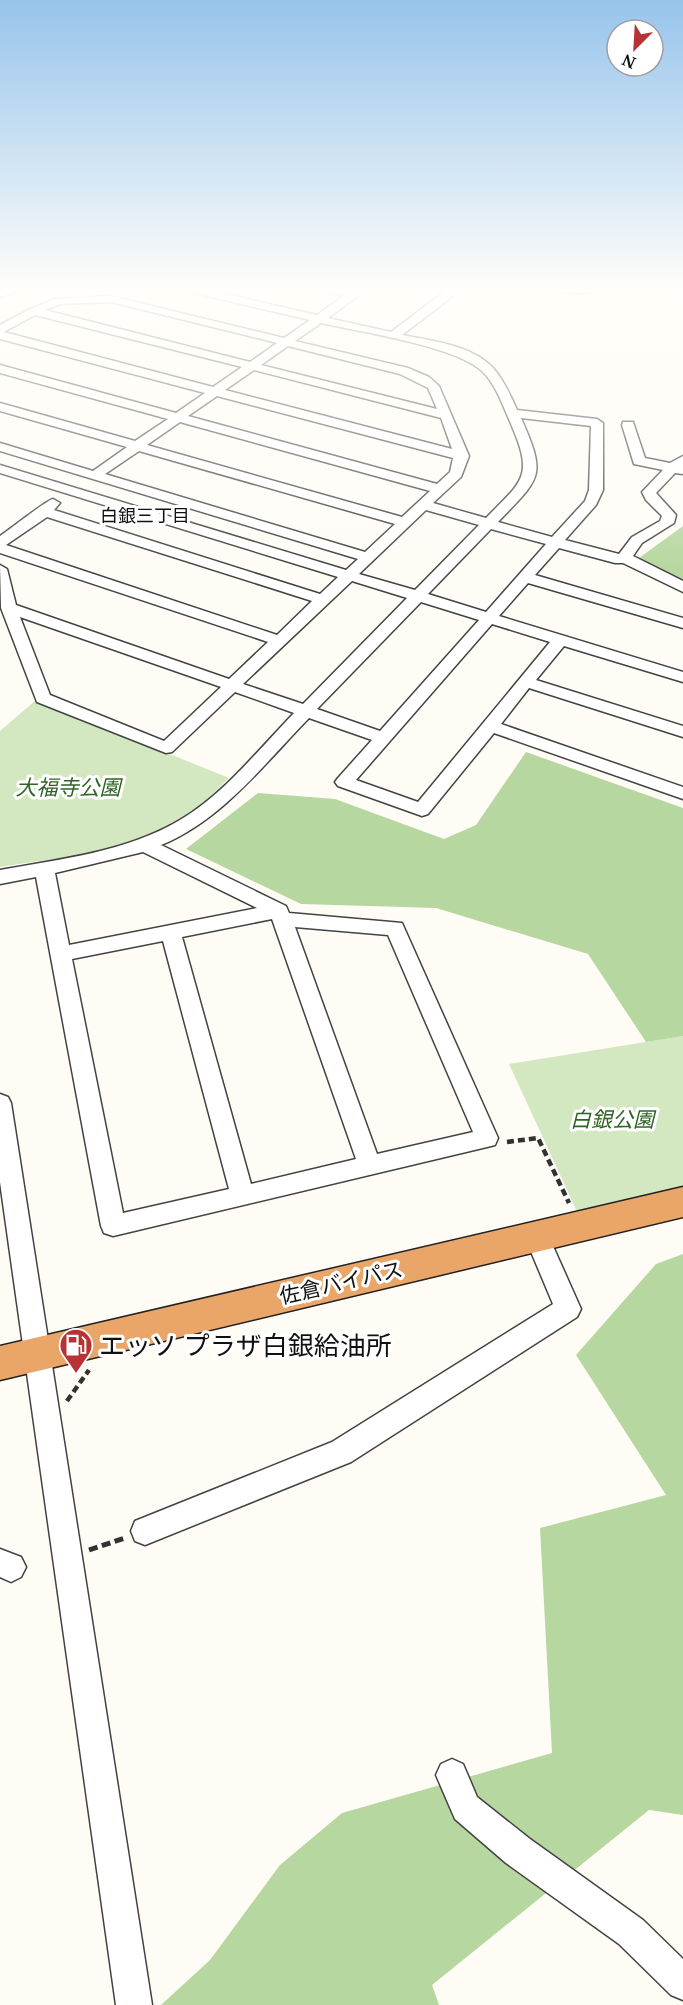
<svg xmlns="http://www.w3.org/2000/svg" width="683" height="2005" viewBox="0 0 683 2005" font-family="'Noto Serif','Noto Sans JP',serif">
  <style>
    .green { fill: #d3e7c0 }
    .forest { fill: #b7d7a0 }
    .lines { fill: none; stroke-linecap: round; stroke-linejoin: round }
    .minor-casing { stroke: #434343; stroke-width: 3 }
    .highway-casing { stroke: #212121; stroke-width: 3 }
    .path-far1 { stroke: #323232; stroke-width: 4.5; stroke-dasharray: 7 4; stroke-linecap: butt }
    .path { stroke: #323232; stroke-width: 5; stroke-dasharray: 9 4.5; stroke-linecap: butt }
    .minor { fill: #fff; fill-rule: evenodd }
    .highway { fill: #e9a668; fill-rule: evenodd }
    .labels { text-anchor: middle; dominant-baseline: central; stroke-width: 6; stroke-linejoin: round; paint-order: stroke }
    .far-neighbourhood-label { font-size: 18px; fill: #101010; stroke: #fff }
    .park-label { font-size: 21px; font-style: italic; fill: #306425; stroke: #fff }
    .street-label { font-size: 21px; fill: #101010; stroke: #fff }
    .near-poi-label { font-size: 26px; fill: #101010; stroke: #fff; text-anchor: start }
  </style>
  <rect width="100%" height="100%" fill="#fefcf5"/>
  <path class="green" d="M36,700L229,778C214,793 199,808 181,820C129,854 59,857 0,867V731Z
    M683,1036V1193L580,1218L509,1064Z"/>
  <path class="forest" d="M683,526V579L639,558Z
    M526,752L683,808V1036L646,1042L588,954L436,908L301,904L186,849L258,793L335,799L444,839L476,825Z
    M683,1254V1815L649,1810L432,1985L439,2005H161L210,1960L280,1865L342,1813L552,1753L540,1528L666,1495L576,1355L656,1264Z"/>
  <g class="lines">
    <defs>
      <path id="minor" d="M6,289H22L0,297V291Z
        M185,289H203L317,315L344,296L320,291L319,289L351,291L355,289H367L328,318L391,332L444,292L439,289H457V293L402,335C432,341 473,345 494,369C504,381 511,396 517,410L597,419L603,423V490L596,505L565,540L619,554L632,537L660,521L662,516L646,500L642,492L663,470L634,464L622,425L623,422H633L645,458L670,463L683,456V474L675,473L656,493L676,515L674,523L642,543L633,556L683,581V592L623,563H615L559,548L535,575L683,618V628L528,583L499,616L683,672V682L564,646L536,680L683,726V737L529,688L501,724L683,787V799L494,733L428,814L422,816L338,786L335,782L338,778L372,740L309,718C264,764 222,820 161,845L286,906L289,913L402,923L498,1138L495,1145L487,1147L113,1236L104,1233L101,1226L36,877L0,884V870C61,859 126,852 180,820C223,795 260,748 294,713L235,692L172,752L166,753L37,702L1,608L0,565L7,569L16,605L229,679L268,642L0,553V536C9,530 47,500 53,499L60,503L54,510L320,594L338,577L0,473V465L346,570L358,559L0,451V443L93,471L127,447L0,411V403L135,441L168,419L0,373V365L176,413L205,393L0,339V325L30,309L55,299L111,296L284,338L310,320L186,291ZM111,302L277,343L250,362L45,310L61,304ZM35,315L242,367L213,387L4,332ZM321,323C360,332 457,346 483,372C496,385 504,408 511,424C534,477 523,480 486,518L433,503L461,477L469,456L439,386L429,377L408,368L295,341ZM288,346L400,374L428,388L437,409L261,365ZM254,370L441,418L452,449L225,390ZM217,396L453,458L450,472L437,484L188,416ZM521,418L591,426L589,490L585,501L552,537L498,522C541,477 547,477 521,418ZM180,422L430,491L402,517L147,445ZM139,451L395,524L365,552L105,474ZM426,510L479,525L415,590L359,574ZM47,517L312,601L277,635L6,545ZM491,529L546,544L486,612L428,594ZM352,581L407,598L303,704L243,684ZM421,602L479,620L380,731L317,709ZM20,617L221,687L164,741L50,695ZM492,624L550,642L418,802L356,780ZM143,852L257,908L69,945L55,873ZM272,919L356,1159L251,1184L182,937ZM295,927L388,935L473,1132L377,1154ZM163,941L229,1189L123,1213L72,959Z
        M557,289H597C589,295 564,295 557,289Z
        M0,1094L8,1097L11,1103L152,2005H116L0,1182Z
        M536,1224L545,1228L548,1235L581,1309L577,1317L351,1462L145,1545L135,1541L131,1531L135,1521L332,1442L553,1304L524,1235L527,1228Z
        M0,1549L21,1557L26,1567L21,1577L11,1582L0,1577Z
        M452,1759L463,1764L477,1797L530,1839L643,1920L683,1959V2000L671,1995L619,1944L506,1863L455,1819L436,1775L441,1764Z"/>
      <path id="highway" d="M683,1187V1217L0,1380V1346Z"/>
    </defs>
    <use href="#minor" class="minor-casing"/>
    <use href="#highway" class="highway-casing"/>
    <path class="path-far1" d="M507,1142L538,1138L569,1203
      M67,1401L89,1370"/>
    <path class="path" d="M89,1550L125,1538"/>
    <use href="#minor" class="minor"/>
    <use href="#highway" class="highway"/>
  </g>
  <linearGradient id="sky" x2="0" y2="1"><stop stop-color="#97c4ec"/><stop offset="0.51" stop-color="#fffefa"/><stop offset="1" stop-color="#fffefa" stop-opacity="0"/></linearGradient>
  <rect width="683" height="569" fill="url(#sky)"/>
  <defs>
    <symbol id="fuel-pin" viewBox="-11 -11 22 30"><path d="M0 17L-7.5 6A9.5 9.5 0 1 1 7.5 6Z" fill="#b73235" stroke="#fff"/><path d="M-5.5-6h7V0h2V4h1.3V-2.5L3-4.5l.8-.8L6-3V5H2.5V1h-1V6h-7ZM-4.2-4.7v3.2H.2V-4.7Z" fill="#fff"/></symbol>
  </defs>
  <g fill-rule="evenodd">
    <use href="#fuel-pin" x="57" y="1326" width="38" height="52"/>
  </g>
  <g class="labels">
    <g class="far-neighbourhood-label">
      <text x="145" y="515">白銀三丁目</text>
    </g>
    <g class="park-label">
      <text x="68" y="787">大福寺公園</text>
      <text x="612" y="1119">白銀公園</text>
    </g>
    <g class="street-label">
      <text transform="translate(341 1282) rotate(-13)">佐倉バイパス</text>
    </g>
    <g class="near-poi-label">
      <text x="99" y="1345">エッソ プラザ白銀給油所</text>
    </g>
  </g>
  <g transform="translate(635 48) rotate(204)"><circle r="28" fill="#ffffff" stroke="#9f9f9f" stroke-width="1.5"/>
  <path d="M0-4.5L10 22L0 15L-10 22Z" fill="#b73235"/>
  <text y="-9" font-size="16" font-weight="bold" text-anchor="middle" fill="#101010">N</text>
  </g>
</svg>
